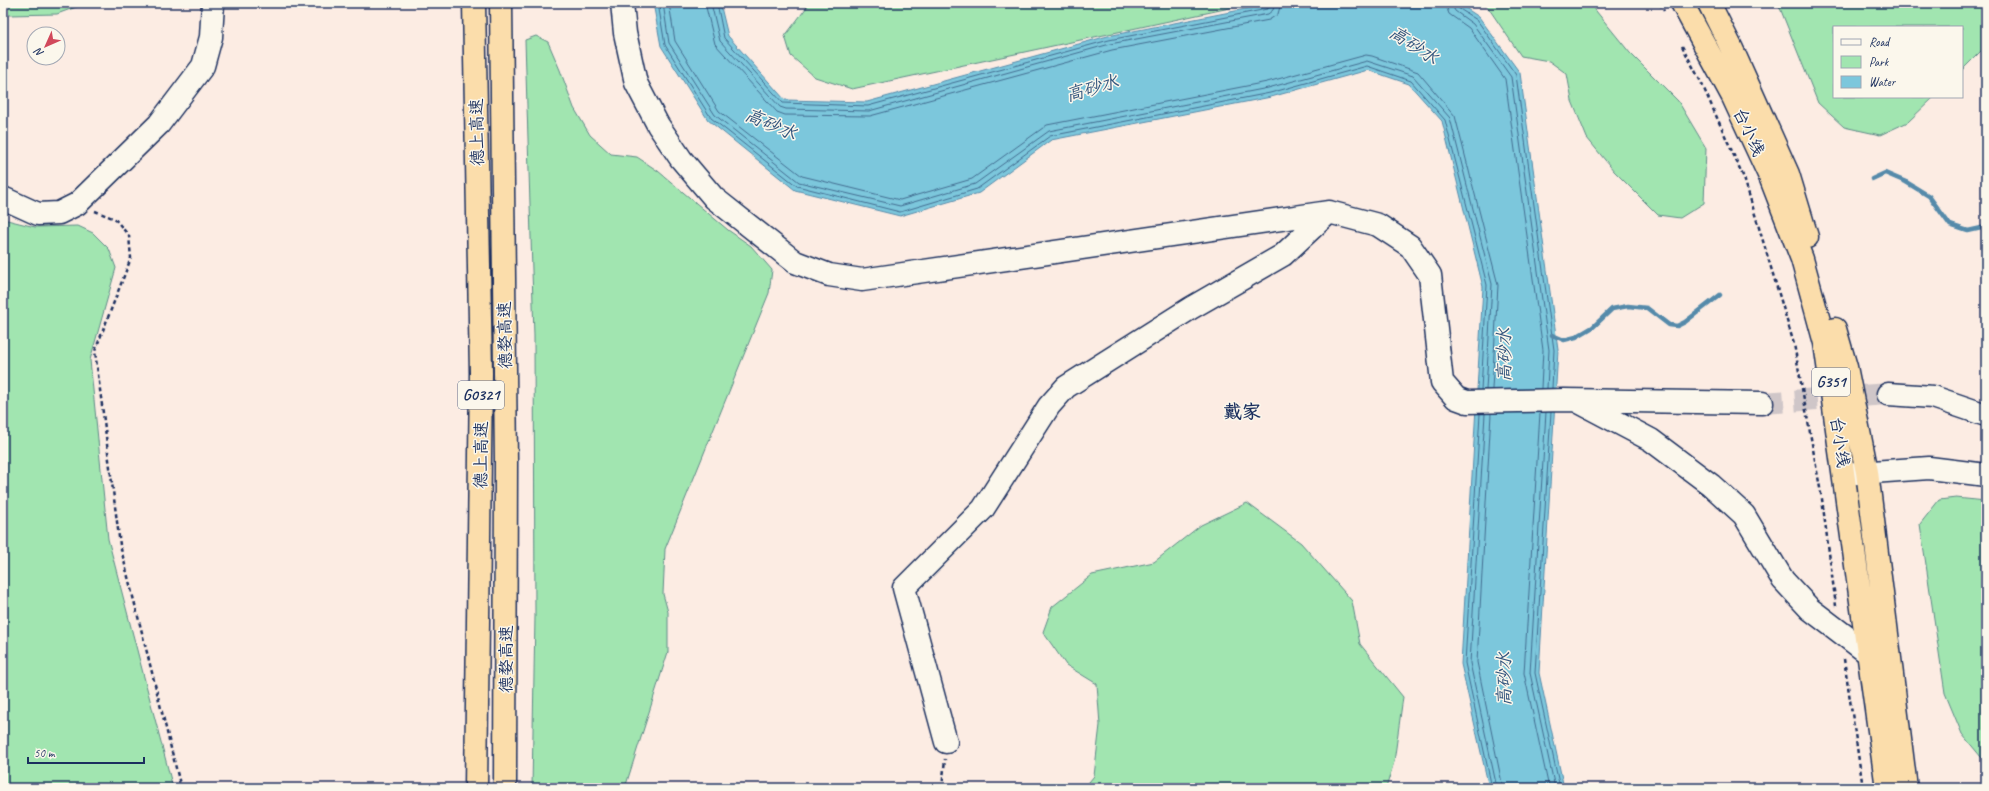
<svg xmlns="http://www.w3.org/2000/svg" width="1989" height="791" viewBox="0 0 1989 791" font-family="Caveat,'LXGW WenKai TC',sans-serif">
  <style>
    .green { fill: #a1e5b0; stroke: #5e8a87 }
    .water { fill: #7cc7dc; stroke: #558aaa }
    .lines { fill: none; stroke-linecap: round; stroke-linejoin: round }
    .shore { stroke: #426c90; stroke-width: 1 }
    .stream { stroke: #558aaa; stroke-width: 4.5 }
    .minor-tunnel { stroke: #cfc6c8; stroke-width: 22; stroke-dasharray: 22 11; stroke-linecap: butt }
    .minor-casing { stroke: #1b2f5e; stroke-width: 25 }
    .highway-casing { stroke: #1b2f5e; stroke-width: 25 }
    .path { stroke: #1b2f5e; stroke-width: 2.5; stroke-dasharray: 4 3; stroke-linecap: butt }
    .minor { stroke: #fbf7ec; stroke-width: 22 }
    .highway { stroke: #fbddab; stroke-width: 22 }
    .labels { text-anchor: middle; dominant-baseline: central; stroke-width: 3; stroke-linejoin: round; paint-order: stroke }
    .shield { fill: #fbf7ec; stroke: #5e6b89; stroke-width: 1 }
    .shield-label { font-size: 16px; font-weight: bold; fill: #1b2f5e }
    .street-label { font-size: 17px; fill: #1b2f5e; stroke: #fbf7ec }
    .water-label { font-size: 18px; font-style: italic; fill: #33557e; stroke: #fbf7ec }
    .quarter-label { font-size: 19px; font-weight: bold; fill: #1b2f5e; stroke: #fbf7ec }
  </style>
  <rect width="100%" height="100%" fill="#fcece3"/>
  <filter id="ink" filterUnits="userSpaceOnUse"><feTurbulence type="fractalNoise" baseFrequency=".025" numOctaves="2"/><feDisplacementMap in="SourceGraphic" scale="8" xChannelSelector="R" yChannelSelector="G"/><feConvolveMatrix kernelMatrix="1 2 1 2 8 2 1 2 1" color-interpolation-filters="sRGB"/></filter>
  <g filter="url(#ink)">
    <path class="green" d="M3,3H87L57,14L9,15L3,13Z
      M810,3H1253L852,89L815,77L791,56L785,36Z
      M1485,3H1592L1596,11L1630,53L1678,101L1706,148L1704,203L1680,218L1658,215L1614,171L1587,138L1572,101L1567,74L1549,61L1521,56Z
      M1778,3H1986V46L1962,70V27H1834V97H1934L1908,122L1880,135L1844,127L1818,103Z
      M536,36L548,42L560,70L574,108L590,135L611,154L637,157L658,171L728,230L751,246L772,270L769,293L665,549L663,594L668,612V652L625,788H532L535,616L534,336L525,40Z
      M3,219L35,227L78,226L93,233L109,249L116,268L90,360L108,539L173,788H3Z
      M1956,498L1986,501V763L1962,734L1945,693L1920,524L1939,500Z
      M1247,503L1301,543L1352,601L1360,644L1403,697L1394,762L1386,788H1084L1094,776L1100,725L1097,684L1066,665L1043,632L1052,607L1092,575L1154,562L1201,525Z"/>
    <path class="water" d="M653,3H720L728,36L785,100L867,102L1108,36L1276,3H1458L1479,17L1520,73L1558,350L1539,673L1564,788H1489L1461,664L1483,287L1442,121L1409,84L1368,70L1271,97L1051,140L979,193L900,216L795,190L708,120L661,46Z"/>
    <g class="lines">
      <path class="shore" d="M658,3L665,45L711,118L797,186L900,212L977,189L1050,136L1270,93L1367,66L1411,81L1445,120L1487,285L1481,390
        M663,3L669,43L715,115L799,182L900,206L975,184L1049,131L1268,88L1367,61L1413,76L1450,118L1492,284L1486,390
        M669,3L675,41L719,111L802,176L900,200L972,179L1047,125L1267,82L1366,55L1372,56L1418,72L1455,116L1498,285L1492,389
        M705,3L715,44L777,112L785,115L870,116L1112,50L1269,20L1278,14L1281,3
        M711,3L720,41L780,107L786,109L869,111L1110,44L1268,14L1273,10L1275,3
        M717,3L724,38L783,103L868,106L1109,40L1267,9L1270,7V3
        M1445,3L1449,14L1469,28L1505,79L1543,350L1541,388
        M1451,3L1455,11L1473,24L1511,77L1549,350L1547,388
        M1457,3L1458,8L1477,20L1516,75L1554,350L1552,388
        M1546,412L1530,673L1555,788
        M1551,412L1535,673L1560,788
        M1540,413L1524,673L1549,788
        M1480,414L1465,663L1492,788
        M1485,414L1470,663L1497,788
        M1491,414L1477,662L1503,788"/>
      <path class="stream" d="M1872,179L1885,173L1906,182L1929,196L1950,225L1968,231L1986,227
        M1552,335L1564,340L1576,337L1593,327L1612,309L1628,306L1647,308L1669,325L1677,326L1685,322L1720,295"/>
      <path class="minor-tunnel" d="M1762,403L1888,394"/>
      <defs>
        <path id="minor" d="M622,3L625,33L636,83L658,125L681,159L714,198L795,262L829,275L862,280L1329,212L1378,225L1410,246L1430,275L1442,382L1456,398L1467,402L1564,400L1762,403
          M3,198L38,214L59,213L77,204L159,124L203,66L211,37L213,3
          M1888,394L1933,397L1986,415
          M1579,402L1651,440L1711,485L1744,515L1783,580L1810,609L1869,654
          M1844,474L1929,468L1986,475
          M946,742L904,588L983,509L1049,406L1066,387L1191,308L1283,255L1329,212"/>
        <path id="highway" d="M474,3L481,373L476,788
          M501,3L506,462L505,788
          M1682,3L1733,97L1771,179L1802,259L1825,343L1887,788
          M1709,3L1732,49L1788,174L1807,237
          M1835,329L1846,367L1867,472L1906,788"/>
      </defs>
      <use href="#minor" class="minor-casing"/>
      <use href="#highway" class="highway-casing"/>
      <path class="path" d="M1660,3L1664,11
        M1682,46L1701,82L1744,178L1794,344L1822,499L1836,606
        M95,211L115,219L129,236L131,258L95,351L120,545L181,788
        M1844,659L1863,788
        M942,788L945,759"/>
      <use href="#minor" class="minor"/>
      <use href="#highway" class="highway"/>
    </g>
  </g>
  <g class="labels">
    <g class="shield">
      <rect x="1812" y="368" width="38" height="28" rx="3"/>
      <rect x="458" y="381" width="46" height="28" rx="3"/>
    </g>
    <g class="shield-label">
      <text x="1831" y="382">G351</text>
      <text x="481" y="395">G0321</text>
    </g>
    <g class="street-label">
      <text transform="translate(477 132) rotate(-91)">德上高速</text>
      <text transform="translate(1749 132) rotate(65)">台小线</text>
      <text transform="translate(505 335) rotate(-91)">德婺高速</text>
      <text transform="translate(1840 442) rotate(82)">台小线</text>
      <text transform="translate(481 455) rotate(-89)">德上高速</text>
      <text transform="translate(506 659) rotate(-90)">德婺高速</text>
    </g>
    <g class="water-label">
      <text transform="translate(1414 45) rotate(33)">高砂水</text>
      <text transform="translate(1092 88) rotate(-16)">高砂水</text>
      <text transform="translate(771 124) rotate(23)">高砂水</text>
      <text transform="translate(1504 355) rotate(-90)">高砂水</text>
      <text transform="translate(1504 679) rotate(-90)">高砂水</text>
    </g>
    <g class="quarter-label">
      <text x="1242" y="412">戴家</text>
    </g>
  </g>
  <rect width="1989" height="791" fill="none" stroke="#fbf7ec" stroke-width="16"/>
  <rect x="8" y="8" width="1973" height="775" fill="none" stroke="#1b2f5e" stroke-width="1.5" filter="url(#ink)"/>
  <rect x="1833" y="26" width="130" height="72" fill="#fbf7ec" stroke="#a1a7b3"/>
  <rect x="1841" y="39" width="20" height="6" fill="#fbf7ec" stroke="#a1a7b3"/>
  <text x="1869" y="46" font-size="12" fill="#1b2f5e">Road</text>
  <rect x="1841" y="56" width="20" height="12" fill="#a1e5b0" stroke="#a1a7b3"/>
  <text x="1869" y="66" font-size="12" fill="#1b2f5e">Park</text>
  <rect x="1841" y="76" width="20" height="12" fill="#7cc7dc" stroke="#a1a7b3"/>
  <text x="1869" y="86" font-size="12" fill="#1b2f5e">Water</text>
  <g transform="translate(46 46) rotate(225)"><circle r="19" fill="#fbf7ec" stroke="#a1a7b3"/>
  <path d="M0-3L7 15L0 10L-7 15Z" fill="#d1495b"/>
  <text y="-6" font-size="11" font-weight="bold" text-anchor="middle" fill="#1b2f5e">N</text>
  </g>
  <path d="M28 757v6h116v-6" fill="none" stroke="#1b2f5e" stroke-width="2"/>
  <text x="34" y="757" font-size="12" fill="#1b2f5e" stroke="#fbf7ec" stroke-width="3" paint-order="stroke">50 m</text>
</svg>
